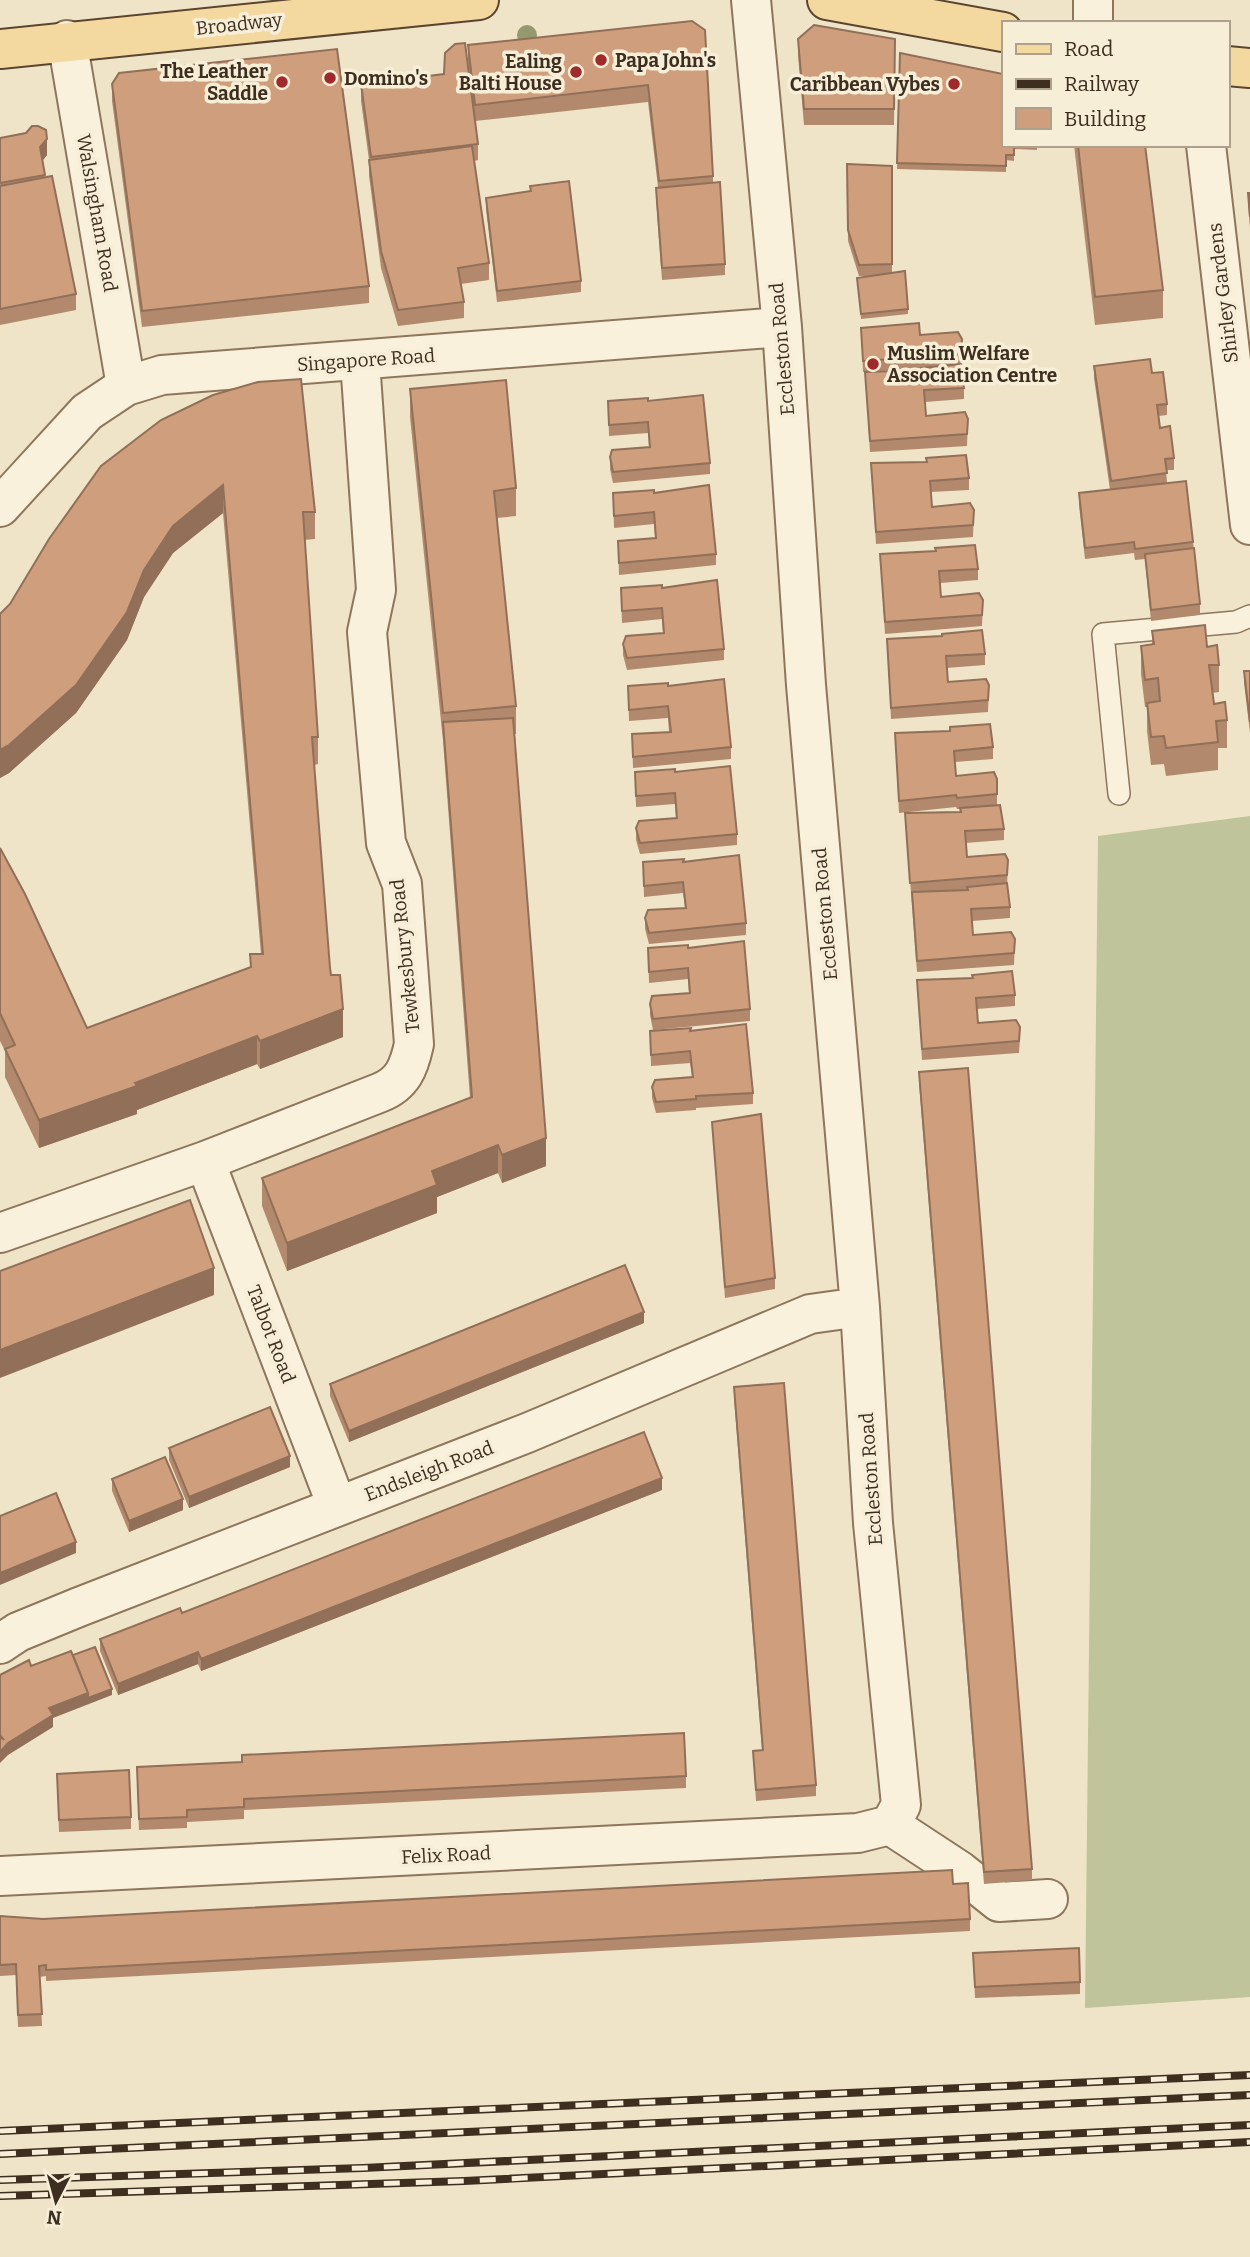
<svg xmlns="http://www.w3.org/2000/svg" width="1250" height="2257" viewBox="0 0 1250 2257" font-family="Bitter,serif">
  <style>
    .cemetery { fill: #bfc49a }
    .lines { fill: none; stroke-linecap: round; stroke-linejoin: round }
    .lane-casing { stroke: #8d765c; stroke-width: 24 }
    .street-casing { stroke: #8d765c; stroke-width: 42 }
    .primary-casing { stroke: #5b4430; stroke-width: 42 }
    .lane { stroke: #faf1dc; stroke-width: 21 }
    .street { stroke: #faf1dc; stroke-width: 38 }
    .primary { stroke: #f3d9a0; stroke-width: 38 }
    .rail-casing { stroke: #3d2e20; stroke-width: 8 }
    .rail { stroke: #f7eed8; stroke-width: 5; stroke-dasharray: 16; stroke-linecap: butt }
    .tree { fill: #96986f }
    .wall { fill: #b2896c }
    .shaded-wall { fill: #916f58 }
    .building { fill: #cf9f7d; stroke: #916f58; stroke-width: 2 }
    .poi-dot { fill: #9e2a2b; stroke: #f7eed8; stroke-width: 2.5 }
    .labels { text-anchor: middle; dominant-baseline: central; stroke-width: 7; stroke-linejoin: round; paint-order: stroke }
    .street-label { font-size: 19px; fill: #3d2e20; stroke: #f7eed8 }
    .poi-label { font-size: 19px; font-weight: bold; fill: #3d2e20; stroke: #f7eed8; text-anchor: start }
  </style>
  <rect width="100%" height="100%" fill="#f0e4c8"/>
  <path class="cemetery" d="M1250,816V1997L1085,2008L1098,836Z"/>
  <g class="lines">
    <defs>
      <path id="lane" d="M1119,794L1103,634L1236,622L1250,616"/>
      <path id="street" d="M751,0L782,327L806,685L860,1307L873,1523L901,1805L890,1825
        M1093,0V23
        M67,40L126,386
        M1206,145L1250,525
        M0,507L87,412L126,386L162,375L782,327
        M205,1161L337,1506
        M0,1233L205,1161L379,1093C403,1084 409,1067 414,1044L402,884L386,843L367,632L376,590L360,361
        M0,1644L18,1632L79,1607L527,1433L810,1314L860,1307
        M890,1825L960,1871L999,1902L1048,1899
        M0,1876L858,1833L890,1825"/>
      <path id="primary" d="M827,0L1003,32
        M0,49L479,0
        M1227,66L1250,68"/>
    </defs>
    <use href="#lane" class="lane-casing"/>
    <use href="#street" class="street-casing"/>
    <use href="#primary" class="primary-casing"/>
    <use href="#lane" class="lane"/>
    <use href="#street" class="street"/>
    <use href="#primary" class="primary"/>
    <defs>
      <path id="rail" d="M0,2131L1250,2075
        M0,2154L1250,2095
        M0,2180L363,2168L1250,2125
        M0,2196L464,2181L1250,2142"/>
    </defs>
    <use href="#rail" class="rail-casing"/>
    <use href="#rail" class="rail"/>
  </g>
  <circle class="tree" cx="527" cy="35" r="10"/>
  <path class="wall" d="M692,21L713,176V183L725,264V275L662,280L656,199V188L658,187L648,102L475,121L468,61V45Z
    M798,39H895L894,125H804L798,55Z
    M900,53L1003,145H1037V150L1014,149V161L1006,160V172L897,169Z
    M112,84L369,286V303L142,327L112,101Z
    M361,84L478,144V160L474,161L489,263V280L461,284L464,302V318L398,326L381,268L369,176V160L361,101Z
    M0,138L47,155L42,161L45,177L76,294V310L0,325Z
    M1074,145H1145L1163,290V318L1095,325Z
    M847,164L892,166V273L908,309V314L861,319L857,278L869,276H859L848,241Z
    M530,186L581,281V292L497,302L486,209V198L530,191Z
    M1248,193H1250V228L1248,205Z
    M861,328L920,335L962,350L961,364L964,388V399L925,402L926,416L968,419L967,446L870,452L865,372L921,370V368L863,372Z
    M1094,366L1152,373L1167,404V415L1158,416L1160,428L1174,458V470H1166L1167,483L1193,542L1200,604V615L1151,621L1145,559L1135,560L1134,553L1085,559L1079,505V493L1110,490L1094,378Z
    M410,389L516,488V516L497,518L516,706V734H515L546,1166L502,1183L498,1173L437,1197V1213L287,1271L262,1206V1178L470,1098L443,741L410,417Z
    M608,401H648L710,463V474L613,483L610,469V457L649,447L648,433L609,436Z
    M161,420L315,512V539L304,540L318,737V764L314,765L330,968L343,1037L260,1069L257,1064L137,1110V1114L39,1148L5,1077V1051L0,1041V848L87,1028L250,967L261,954L223,513L173,553L144,597L127,640L76,713L9,773L0,778V614L10,604Z
    M926,458L969,478V490L931,492L932,507L974,510L973,537L876,544L871,463L926,462Z
    M613,493H654L716,554V565L619,575L618,541L655,538L654,524L614,528Z
    M935,548L978,569V580L940,583L941,597L983,600L982,626L885,634L880,554L935,552Z
    M621,588H662L724,649V660L627,670L623,655V644L663,633L662,619L622,623Z
    M1152,631L1207,647L1219,665V692L1212,693L1214,704L1227,720V748H1218V770L1166,776L1164,764L1151,765L1147,731V707H1145L1141,674V646L1152,644Z
    M887,639L985,654V665L946,668L948,682L989,685L988,712L891,719Z
    M1244,671H1250V733L1244,683Z
    M628,686H668L731,747V759L633,768L632,734L669,732L668,718L629,721Z
    M895,733L993,747V759L955,762L956,776L997,791V806L1004,829V840L965,843L967,857L1008,860L1007,887L1010,907V918L972,921L973,935L1015,939L1014,965L917,972L905,813L960,812V809H957L956,807L899,813Z
    M635,772H675L737,834V845L640,854L636,840V828L676,818L675,804L636,807Z
    M643,862H684L746,923V935L649,944L645,929V918L685,908L683,893L644,897Z
    M648,948H688L750,1009V1021L653,1030L650,1015V1004L689,994L688,979L649,983Z
    M917,980L1015,995V1006L977,1009L978,1023L1020,1038L1019,1053L922,1060Z
    M650,1031H691L753,1093V1104L696,1108V1110L656,1113L652,1098V1087L692,1077L690,1063L651,1066Z
    M919,1072L1032,1869V1880L984,1884L919,1083Z
    M712,1122L775,1278V1289L725,1298Z
    M644,1323L349,1442L330,1396V1384Z
    M734,1387L816,1785V1796L756,1801L753,1751L762,1750L734,1398Z
    M169,1448L290,1467L189,1508L169,1460Z
    M112,1479L183,1510L129,1532L112,1491Z
    M662,1490L201,1671L198,1664L118,1695L100,1651V1639L182,1613Z
    M57,1774L131,1817V1829L59,1832Z
    M686,1776V1788L244,1810V1819L187,1822V1828L139,1830L137,1778Z
    M953,1884L970,1919V1931L46,1981V1976L40,1977L42,2026L18,2027L16,1975L0,1976V1916L43,1919Z
    M973,1953L1080,1982V1994L975,1998Z"/>
  <path class="shaded-wall" d="M47,139V155L40,164V147Z
    M223,485V513L173,553L144,597L127,640L76,713L9,773L0,778V750L144,570L173,526Z
    M343,1009V1037L260,1069V1041Z
    M257,1036V1064L137,1110V1114L39,1148V1120Z
    M546,1138V1166L502,1183V1155Z
    M498,1145V1173L437,1197V1213L287,1271V1243L432,1171Z
    M214,1268V1295L0,1378V1350Z
    M644,1312V1323L349,1442V1431Z
    M290,1456V1467L189,1508V1497Z
    M662,1478V1490L201,1671V1659Z
    M183,1499V1510L129,1532V1521Z
    M76,1542V1553L0,1585V1573Z
    M198,1652V1664L118,1695V1684Z
    M112,1689V1695L53,1718V1727L8,1755L0,1763V1752L8,1743L49,1708L88,1693Z"/>
  <path class="building" d="M692,21L705,30L713,176L659,181L648,85L475,105L468,45Z
    M814,25L895,39L894,109H804L798,39Z
    M465,43L478,144L371,157L361,84L444,74L445,53L455,44Z
    M337,49L369,286L142,311L112,84L119,73Z
    M900,53L1003,74V145H1014V155H1006V166L897,163Z
    M32,126H38L46,130L47,139L40,147L45,175L0,183V138L26,133Z
    M1078,145H1145L1163,290L1095,297Z
    M472,146L489,263L458,268L464,302L398,310L381,251L369,160Z
    M847,164L892,166V264L859,265L848,230Z
    M52,176L76,294L0,309V186Z
    M569,181L581,281L497,291L486,198L531,191L530,186Z
    M720,182L725,264L662,268L656,188Z
    M1248,193H1250V217Z
    M905,271L908,309L861,314L857,278Z
    M919,323L920,335L958,332L962,339L961,354L863,361L861,328Z
    M1150,359L1152,373L1163,372L1167,404L1157,405L1160,428L1170,426L1174,458L1165,459L1167,473L1111,481L1094,366Z
    M961,364L964,388L924,390L926,416L965,412L968,419L967,434L870,441L865,372L921,370V368Z
    M301,379L315,512H303L318,737H312L330,968L331,975H340L343,1009L260,1041L257,1036L135,1083L137,1086L39,1120L5,1049L15,1045L0,1013V848L25,894L87,1028L251,967L250,954H263L223,485L173,526L144,570L127,612L76,685L9,745L0,750V614L10,604L49,539L101,466L161,420L213,395L258,382Z
    M506,380L516,488L494,491L516,706L443,713L410,389Z
    M703,395L710,463L613,472L610,457L612,450L650,447L648,422L609,425L608,401L648,398V401Z
    M966,455L969,478L930,481L932,507L970,503L974,510L973,525L876,532L871,463L927,462L926,458Z
    M1186,481L1193,542L1135,549L1134,542L1085,548L1079,493Z
    M709,485L716,554L619,563L618,541L656,538L654,512L614,516L613,493L654,490V493Z
    M975,545L978,569L939,571L941,597L979,593L983,600L982,615L885,622L880,554L936,551L935,548Z
    M1194,548L1200,604L1151,610L1145,554Z
    M717,580L724,649L627,658L623,644L626,636L664,633L663,621L662,608L622,611L621,588L662,585V588Z
    M1205,625L1207,647L1217,645L1219,665H1209L1214,704L1225,702L1227,720L1216,721L1218,742L1166,748L1164,736L1151,737L1147,703L1160,701L1158,678L1145,680L1141,646L1154,644L1152,631Z
    M982,630L985,654L946,656L948,682L986,679L989,685L988,700L891,708L887,639L942,636V634Z
    M1244,671H1250V722Z
    M724,679L731,747L633,757L632,734L671,732L668,706L629,710L628,686L668,683V686Z
    M513,718L546,1138L502,1155L498,1145L432,1171L437,1185L287,1243L262,1178L472,1097L443,722Z
    M990,724L993,747L954,751L956,776L994,772L997,779V794L957,798L956,795L899,801L895,733L950,731V727Z
    M730,766L737,834L640,843L636,828L639,821L677,818L675,793L636,796L635,772L675,769V772Z
    M1000,805L1004,829L965,831L967,857L1005,854L1008,860L1007,875L910,883L905,813L961,812L960,808Z
    M739,855L746,923L649,933L645,918L648,910L686,908L683,882L644,886L643,862L684,859L683,862Z
    M1007,883L1010,907L971,909L973,935L1011,932L1015,939L1014,953L917,961L912,892L968,890L967,887Z
    M744,941L750,1009L653,1019L650,1004L652,996L690,993L688,968L649,972L648,948L688,945V948Z
    M1012,971L1015,995L976,998L978,1023L1016,1020L1020,1027L1019,1041L922,1049L917,980L973,978L972,975Z
    M746,1024L753,1093L696,1096V1099L656,1102L652,1087L655,1080L693,1077L690,1051L651,1055L650,1031L691,1028L690,1031Z
    M968,1068L1032,1869L984,1872L919,1072Z
    M761,1114L775,1278L725,1287L712,1122Z
    M190,1200L214,1268L0,1350V1271Z
    M625,1265L644,1312L349,1431L330,1384Z
    M784,1383L816,1785L756,1790L753,1751L763,1750L734,1387Z
    M270,1407L290,1456L189,1497L169,1448Z
    M644,1432L662,1478L201,1659L198,1652L118,1684L100,1639L180,1608L182,1613Z
    M165,1457L183,1499L129,1521L112,1479Z
    M56,1493L76,1542L0,1573V1516Z
    M95,1647L112,1689L88,1698V1693L73,1655Z
    M71,1651L88,1693L49,1708L53,1715L8,1743L0,1752V1736L4,1740L0,1735V1675L29,1660L31,1666Z
    M684,1733L686,1776L244,1799V1807L187,1810V1817L139,1819L137,1767L242,1762V1755Z
    M129,1770L131,1817L59,1820L57,1774Z
    M952,1870L953,1884L968,1883L970,1919L46,1970V1965L39,1966L42,2014L18,2015L16,1964L0,1965V1916L43,1919Z
    M1079,1948L1080,1982L975,1987L973,1953Z"/>
  <g class="poi-dot">
    <circle cx="601" cy="60" r="7"/>
    <circle cx="576" cy="72" r="7"/>
    <circle cx="330" cy="78" r="7"/>
    <circle cx="282" cy="82" r="7"/>
    <circle cx="954" cy="84" r="7"/>
    <circle cx="873" cy="364" r="7"/>
  </g>
  <g class="labels">
    <g class="street-label">
      <text transform="translate(239 24) rotate(-6)">Broadway</text>
      <text transform="translate(97 213) rotate(80)">Walsingham Road</text>
      <text transform="translate(1223 293) rotate(-97)">Shirley Gardens</text>
      <text transform="translate(782 349) rotate(-95)">Eccleston Road</text>
      <text transform="translate(366 360) rotate(-4)">Singapore Road</text>
      <text transform="translate(825 914) rotate(-95)">Eccleston Road</text>
      <text transform="translate(405 956) rotate(-96)">Tewkesbury Road</text>
      <text transform="translate(271 1334) rotate(69)">Talbot Road</text>
      <text transform="translate(429 1471) rotate(-21)">Endsleigh Road</text>
      <text transform="translate(871 1479) rotate(-94)">Eccleston Road</text>
      <text transform="translate(446 1855) rotate(-3)">Felix Road</text>
    </g>
    <g class="poi-label">
      <text x="615" y="60">Papa John's</text>
      <text x="562" y="61" text-anchor="end">Ealing<tspan x="562" dy="22">Balti House</tspan></text>
      <text x="268" y="71" text-anchor="end">The Leather<tspan x="268" dy="22">Saddle</tspan></text>
      <text x="344" y="78">Domino's</text>
      <text x="940" y="84" text-anchor="end">Caribbean Vybes</text>
      <text x="887" y="353">Muslim Welfare<tspan x="887" dy="22">Association Centre</tspan></text>
    </g>
  </g>
  <rect x="1002" y="21" width="228" height="126" fill="#f7eed8" stroke="#ada18e" stroke-width="2"/>
  <rect x="1016" y="44" width="35" height="10" fill="#f3d9a0" stroke="#ada18e" stroke-width="2"/>
  <text x="1064" y="56" font-size="21" fill="#3d2e20">Road</text>
  <rect x="1016" y="79" width="35" height="10" fill="#3d2e20" stroke="#ada18e" stroke-width="2"/>
  <text x="1064" y="91" font-size="21" fill="#3d2e20">Railway</text>
  <rect x="1016" y="108" width="35" height="21" fill="#cf9f7d" stroke="#ada18e" stroke-width="2"/>
  <text x="1064" y="126" font-size="21" fill="#3d2e20">Building</text>
  <g transform="translate(56 2201) rotate(186)" stroke="#f7eed8" stroke-width="5" paint-order="stroke">
  <path d="M0-5L12 26L0 18L-12 26Z" fill="#3d2e20"/>
  <text y="-10" font-size="19" font-weight="bold" text-anchor="middle" fill="#3d2e20">N</text>
  </g>
</svg>
